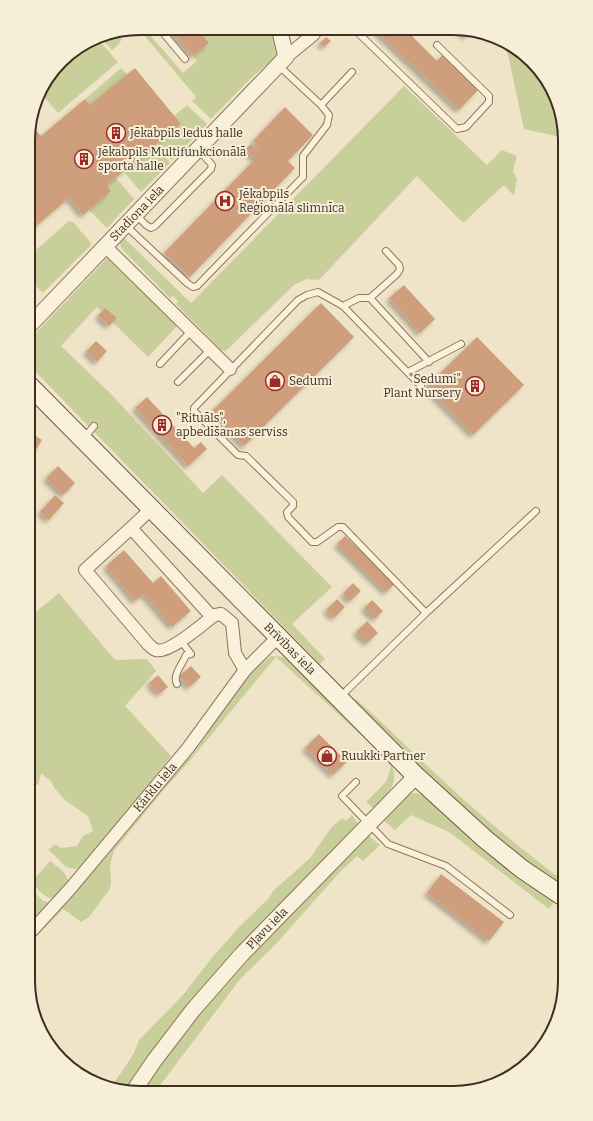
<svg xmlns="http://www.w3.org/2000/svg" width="593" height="1121" viewBox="0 0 593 1121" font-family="Bitter,serif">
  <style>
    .green { fill: #c9cf9b }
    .building { fill: #cf9f7d; filter: url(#shadow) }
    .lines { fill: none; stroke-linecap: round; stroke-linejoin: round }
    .service-casing { stroke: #8d765c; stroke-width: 8 }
    .minor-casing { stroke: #8d765c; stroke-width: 14 }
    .tertiary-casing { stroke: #8d765c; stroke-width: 17 }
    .secondary-casing { stroke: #6f573f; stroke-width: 20 }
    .service { stroke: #faf1dc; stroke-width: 6 }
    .minor { stroke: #faf1dc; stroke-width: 12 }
    .tertiary { stroke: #faf1dc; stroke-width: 15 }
    .secondary { stroke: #faf1dc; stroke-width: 18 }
    .labels { text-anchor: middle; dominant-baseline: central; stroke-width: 4; stroke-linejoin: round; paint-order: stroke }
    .poi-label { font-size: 12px; fill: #3d2e20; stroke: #f7eed8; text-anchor: start }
    .street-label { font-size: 12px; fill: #3d2e20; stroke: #f7eed8 }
    .rim { fill: none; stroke: #3d2e20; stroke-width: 2 }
  </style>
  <defs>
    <filter id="shadow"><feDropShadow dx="-3.5" dy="3.5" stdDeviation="2" flood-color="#0004"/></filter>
  </defs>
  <rect width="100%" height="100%" fill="#f0e4c8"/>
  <path class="green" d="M138,28H144L183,73L197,61L193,56L209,43L197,28L272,29L279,54L250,79L211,119L192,101L196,97Z
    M120,32C125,40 118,45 112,50L99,36Z
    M96,37L118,62L58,113L39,91L40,90L62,61L73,51Z
    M503,44L527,56L559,104L565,138L524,129L508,55Z
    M121,68L128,75L90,105L85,99Z
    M404,86L487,165L502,150L517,156L513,171L517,179L514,196L504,185L463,223L417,176L319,280L307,279L294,285L229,348L225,351L221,350L176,304L178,301L173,296L170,298L121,248L120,241L124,238L191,303Z
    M187,105L207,124L172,160L158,143L181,124L174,116Z
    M154,146L157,147L170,163L141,192L124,172Z
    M116,178L134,199L107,228L89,210L111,191L107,185Z
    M69,221L73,222L91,243V245L43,293L29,279V256Z
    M110,255L179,324L148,357L97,307L61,346L111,394L203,493L222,475L332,587L292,624L325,659L320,664L29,365V340Z
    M59,593L115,660L147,659L156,671L125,706L171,756L118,824L79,867L75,869L66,867L48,849L51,848L53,845H57L61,848L77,846L83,836L93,831L88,816L66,801L55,789L50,780L45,777L43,774H41L38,785H28V618Z
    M271,656L284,657L383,752C404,778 393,788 374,809L366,802L386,782L391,767L385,757L276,657L188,763L161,793L114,851L110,865L111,881L110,889L89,917L81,922L63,909L28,945V942L61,907L124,836L174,773L194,753L227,704L252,671Z
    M356,699C389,728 419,759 451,788C484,819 519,846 554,874L565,880V887L559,886L509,849L442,790L356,705Z
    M416,793L426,797L555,901L549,909L449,832L411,815L395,830L382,819L407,794Z
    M352,815L358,824L257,930L128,1092H125L111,1086L121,1073L134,1053L139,1040L183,995L211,959L240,926L268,899L274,890L310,858L331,828L342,818L346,821Z
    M367,834L380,845L363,861L357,856L340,872L275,945L241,978L155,1092H141L203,1006L236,968Z
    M50,861L63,871L68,879V883L55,897L52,899L45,896L31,883Z
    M28,885L42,900L49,903L28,927Z"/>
  <path class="building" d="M169,28H197L209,43L193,56Z
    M374,29L406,30L437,61L443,54L479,89L459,110Z
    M459,30H472L466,37Z
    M326,37L331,41L324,47L320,43Z
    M135,68L181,124L107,185L111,191L83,215L69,198L29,232L30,123L41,136L85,99L90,105Z
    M285,107L313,135L288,161L295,168L190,277L164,253L255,159L247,151V148L251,144L256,148L258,146L253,141Z
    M404,285L435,319L420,333L389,298Z
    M321,303L354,337L244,446L211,412Z
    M105,308L117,318L109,326L98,316Z
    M477,337L524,385L473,435L426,387Z
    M96,341L107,351L97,362L86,352Z
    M147,397L194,448L201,442L207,449L188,466L135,408Z
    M31,433L42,440L29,461V436Z
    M58,466L75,483L63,495L46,478Z
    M55,495L64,503L49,520L40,512Z
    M345,536L395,584L386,592L337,544Z
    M124,550L153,583L161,576L191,611L172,627L144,594L135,601L106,566Z
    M353,583L361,591L350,601L343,594Z
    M337,599L345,607L334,618L326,610Z
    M372,600L383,611L375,619L364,608Z
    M367,621L378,633L367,643L356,632Z
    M191,666L201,677L189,687L179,676Z
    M158,675L168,687L159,694L149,683Z
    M319,734L347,762L333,775L305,748Z
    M441,874L504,922L489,941L427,893Z"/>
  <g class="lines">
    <defs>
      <path id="service" d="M159,28L185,59
        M354,29L457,129L466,127L489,102V96L437,45
        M321,105L352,72
        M136,215L146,225L151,228L155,226L211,169L212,165L199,150
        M125,225L187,283L193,287L197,286L303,177V156L327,125L329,115L321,105L278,65
        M370,298L397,274L400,269L399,265L386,251
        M343,306L421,386
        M160,364L191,331
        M408,372L461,344
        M178,382L210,350
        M84,438L94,426
        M426,613L536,511
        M177,684C172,675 183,664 186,655L191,654L181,641
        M340,697L426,613L343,527H338L317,542H312L288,517L287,512L293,506V502L246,456L238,455L194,411V408L298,300L307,295L318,292L343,306L359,298H370L429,362
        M356,782L342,796L388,844L446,866L510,915"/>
      <g id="minor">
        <path d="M286,57L314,34"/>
        <path d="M105,246L230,369"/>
        <path d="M131,528L151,509"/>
        <path d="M212,617L131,528L85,570L148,644C150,646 153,649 156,650C168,654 202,625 212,617L215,615L221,614L232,623L235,653L245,670"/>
        <path id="s1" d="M28,935L70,889L188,748L245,670L278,637"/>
      </g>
      <g id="tertiary">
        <path id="s2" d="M29,326L286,57L280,32L278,29"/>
        <path id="s3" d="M133,1092L154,1061L193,1010L242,954L416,776"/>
      </g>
      <g id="secondary">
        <path id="s4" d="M29,385L416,776L485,839L522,869L565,898"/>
      </g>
    </defs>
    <use href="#service" class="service-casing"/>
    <use href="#minor" class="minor-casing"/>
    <use href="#tertiary" class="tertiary-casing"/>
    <use href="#secondary" class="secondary-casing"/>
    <use href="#service" class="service"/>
    <use href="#minor" class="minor"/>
    <use href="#tertiary" class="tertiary"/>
    <use href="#secondary" class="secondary"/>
  </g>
  <defs>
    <symbol id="building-ring" viewBox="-11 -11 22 22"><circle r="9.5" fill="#f7eed8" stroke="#9e2a2b" stroke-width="1.5"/><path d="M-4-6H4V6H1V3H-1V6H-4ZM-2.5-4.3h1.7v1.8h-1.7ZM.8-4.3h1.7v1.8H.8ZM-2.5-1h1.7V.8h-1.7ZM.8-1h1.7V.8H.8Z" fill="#9e2a2b"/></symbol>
    <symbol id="hospital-ring" viewBox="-11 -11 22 22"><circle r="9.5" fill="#f7eed8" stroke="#9e2a2b" stroke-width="1.5"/><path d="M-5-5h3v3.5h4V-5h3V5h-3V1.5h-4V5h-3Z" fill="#9e2a2b"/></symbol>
    <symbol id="shop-ring" viewBox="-11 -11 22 22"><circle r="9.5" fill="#f7eed8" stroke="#9e2a2b" stroke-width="1.5"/><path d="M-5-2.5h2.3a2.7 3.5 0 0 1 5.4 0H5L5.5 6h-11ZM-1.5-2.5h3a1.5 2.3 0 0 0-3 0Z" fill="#9e2a2b"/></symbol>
  </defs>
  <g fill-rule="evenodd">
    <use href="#building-ring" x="105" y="122" width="22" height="22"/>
    <use href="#building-ring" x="73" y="148" width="22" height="22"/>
    <use href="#hospital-ring" x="214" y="190" width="22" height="22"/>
    <use href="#shop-ring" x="264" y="370" width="22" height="22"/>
    <use href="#building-ring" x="464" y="375" width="22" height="22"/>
    <use href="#building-ring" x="151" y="414" width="22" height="22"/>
    <use href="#shop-ring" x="316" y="745" width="22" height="22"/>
  </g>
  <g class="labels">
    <g class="poi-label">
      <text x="130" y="133">Jēkabpils ledus halle</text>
      <text x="98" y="152">Jēkabpils Multifunkcionālā<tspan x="98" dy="14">sporta halle</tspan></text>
      <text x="239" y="194">Jēkabpils<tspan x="239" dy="14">Reģionālā slimnīca</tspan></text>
      <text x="461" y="379" text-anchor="end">"Sedumi"<tspan x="461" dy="14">Plant Nursery</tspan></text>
      <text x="289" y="381">Sedumi</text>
      <text x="176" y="418">"Rituāls",<tspan x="176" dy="14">apbedīšanas serviss</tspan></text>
      <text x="341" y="756">Ruukki Partner</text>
    </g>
    <g class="street-label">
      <text stroke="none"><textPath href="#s2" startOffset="156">Stadiona iela</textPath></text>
      <text stroke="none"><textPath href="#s4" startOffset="371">Brīvības iela</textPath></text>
      <text stroke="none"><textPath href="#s1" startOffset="195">Kārklu iela</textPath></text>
      <text stroke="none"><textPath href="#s3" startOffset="212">Pļavu iela</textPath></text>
    </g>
  </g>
  <path d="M0 0H593V1121H0ZM140 35H453A105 105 0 0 1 558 140V981A105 105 0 0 1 453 1086H140A105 105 0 0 1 35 981V140A105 105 0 0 1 140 35Z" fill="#f7eed8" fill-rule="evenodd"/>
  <path class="rim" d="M140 35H453A105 105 0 0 1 558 140V981A105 105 0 0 1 453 1086H140A105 105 0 0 1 35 981V140A105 105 0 0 1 140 35Z"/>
</svg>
